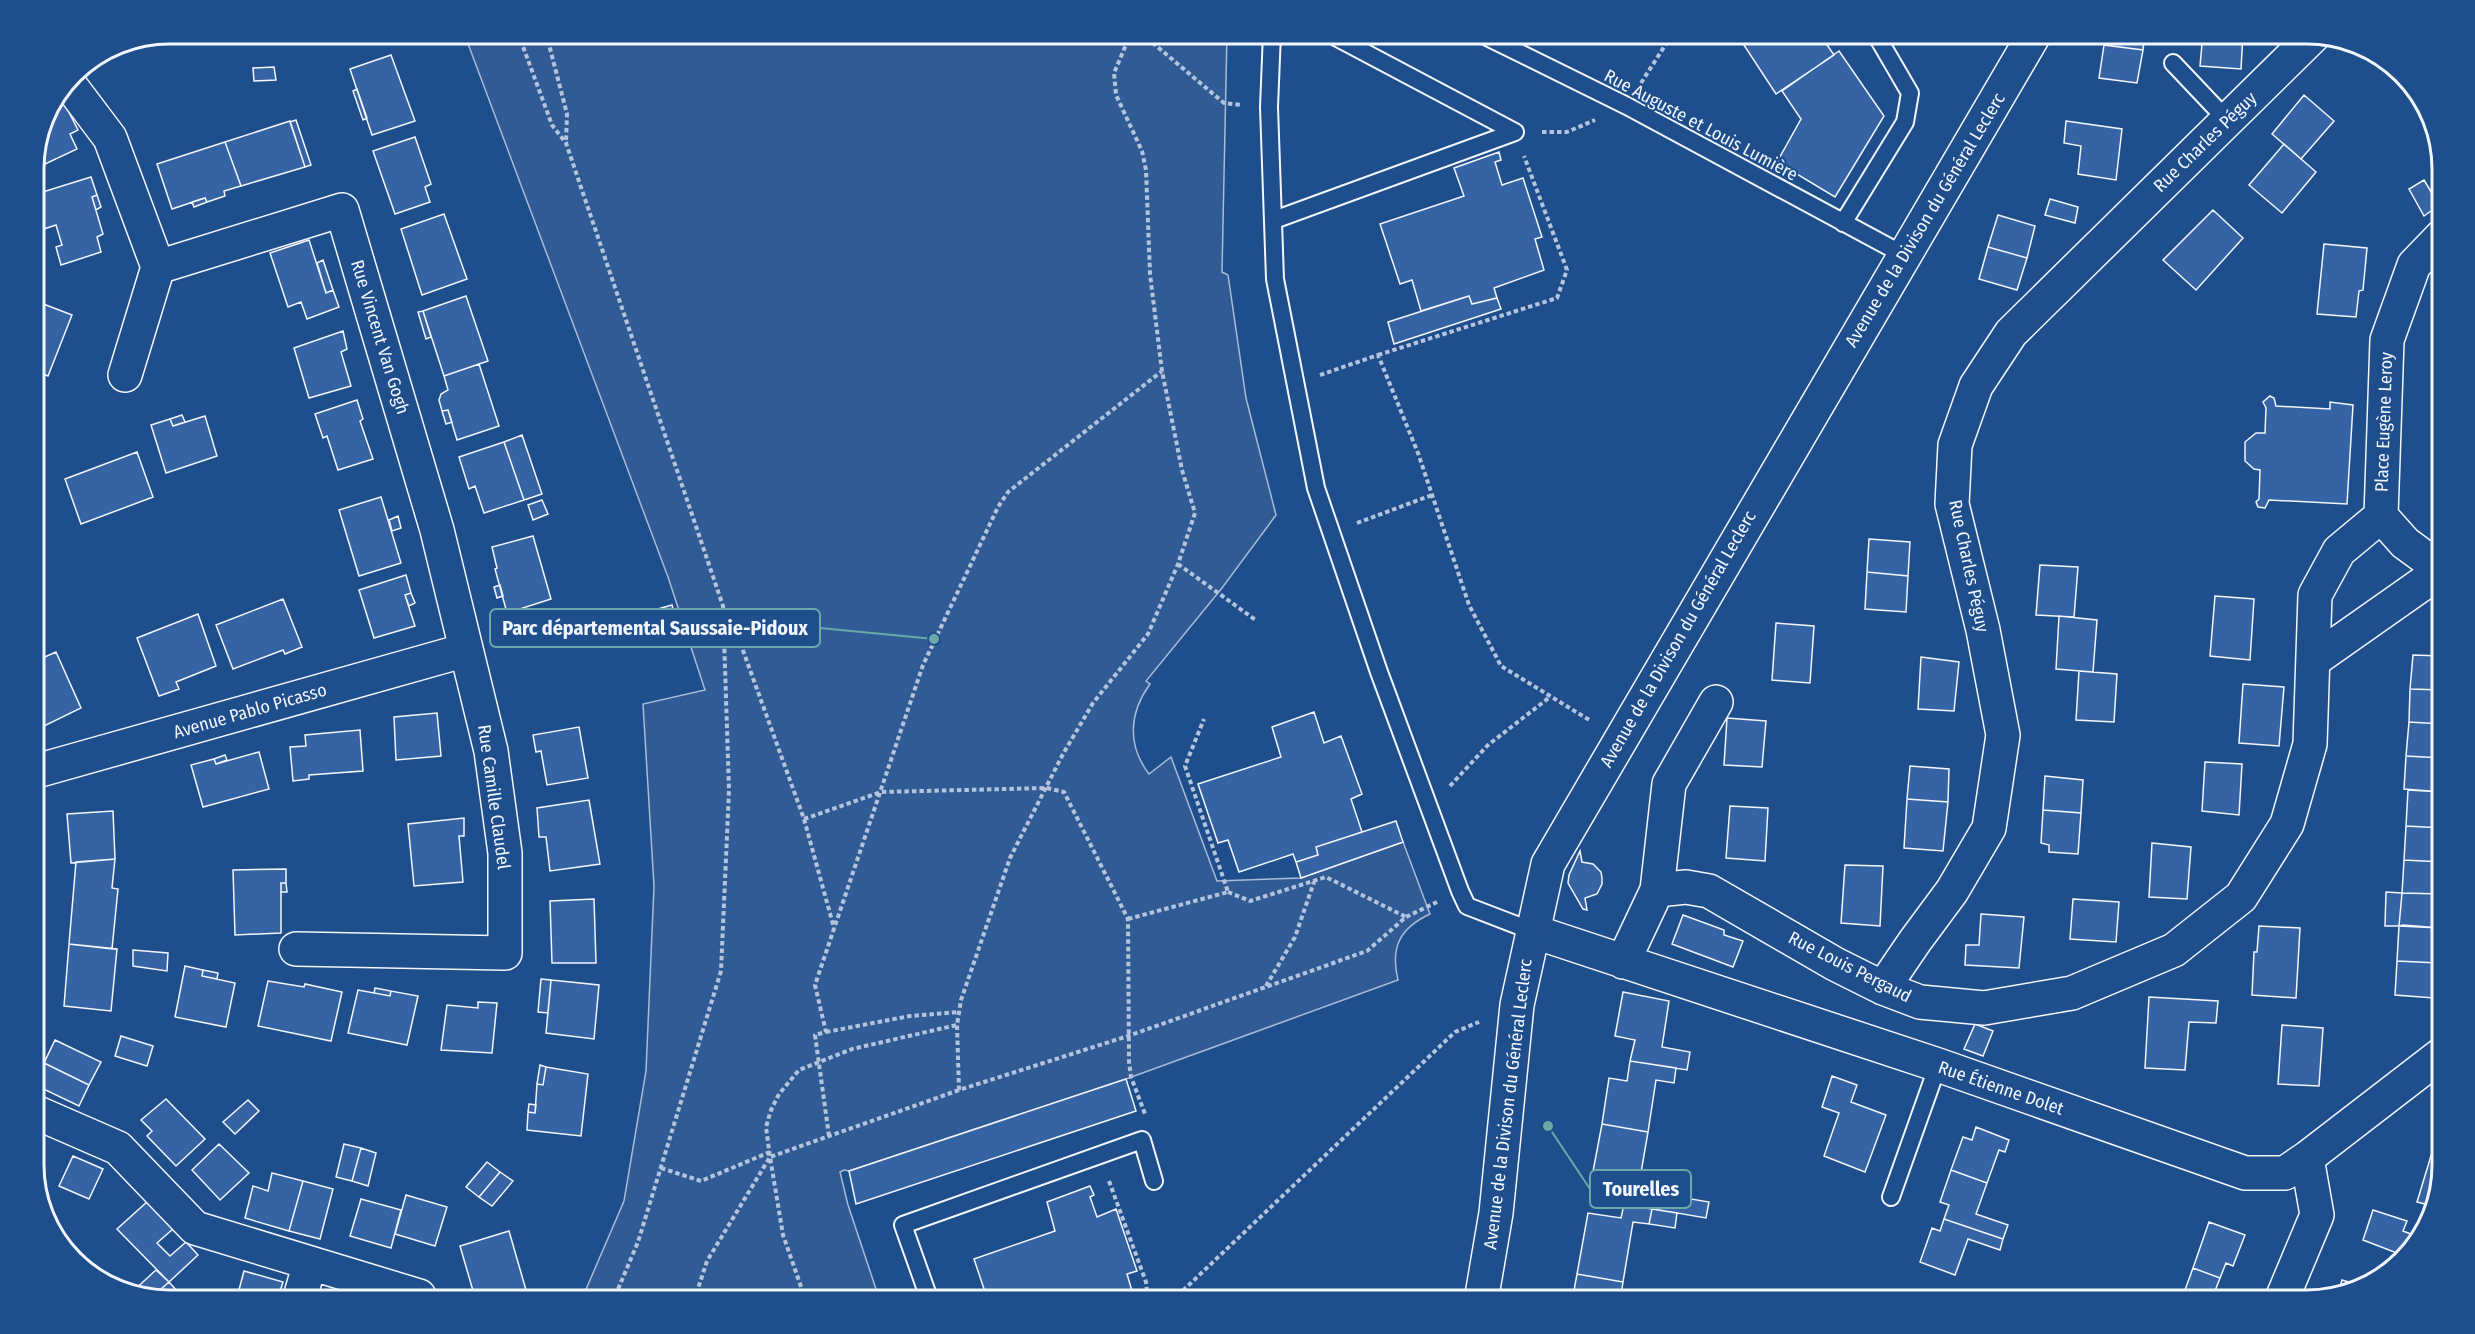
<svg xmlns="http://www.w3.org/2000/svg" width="2475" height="1334" viewBox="0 0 2475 1334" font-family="'Fira Sans Condensed',sans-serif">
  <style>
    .green { fill: #305b95; stroke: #a8bbd7; stroke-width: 1.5 }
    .building { fill: #3563a3; stroke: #f2f6ff; stroke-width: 1.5 }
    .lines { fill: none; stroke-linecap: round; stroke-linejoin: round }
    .lane-casing { stroke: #f2f6ff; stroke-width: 20 }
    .street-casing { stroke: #f2f6ff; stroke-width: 36 }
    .secondary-casing { stroke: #f2f6ff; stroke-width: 36 }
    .path { stroke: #b3c4dc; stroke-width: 4; stroke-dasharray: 4.5 3; stroke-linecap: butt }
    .lane { stroke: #1f4e8c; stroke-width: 16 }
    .street { stroke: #1f4e8c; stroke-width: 33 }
    .secondary { stroke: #1f4e8c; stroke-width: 33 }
    .labels { text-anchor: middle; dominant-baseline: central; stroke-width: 4.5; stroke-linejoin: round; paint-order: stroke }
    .street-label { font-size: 18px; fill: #f2f6ff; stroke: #1f4e8c }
    .rim { fill: none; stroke: #f2f6ff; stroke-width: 3 }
    .leader { fill: none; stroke: #6aa9a8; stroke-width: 2 }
    .callout-dot { fill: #6aa9a8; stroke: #1f4e8c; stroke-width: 2 }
    .callout { fill: #1f4e8c; stroke: #6aa9a8; stroke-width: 2 }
    .callout-label { font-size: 20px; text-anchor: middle; font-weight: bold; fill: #f2f6ff }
  </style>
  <rect width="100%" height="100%" fill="#1f4e8c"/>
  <path class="green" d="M464,33H1227L1222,272L1228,275L1246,398L1276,515L1222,588L1146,681L1150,684C1129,713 1127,745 1149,774L1171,757L1217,881L1301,878L1403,842L1430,914C1400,928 1390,947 1398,980L1126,1079L849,1171L844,1170L840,1172L848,1205L880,1301H581L624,1201L646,1071L654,886L643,704L705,690L668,577Z"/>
  <path class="building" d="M178,33H239L179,40Z
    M1736,33H1819L1834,55L1776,94Z
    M2105,33H2145L2143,50L2104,45Z
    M2203,33H2243L2241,69L2200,66Z
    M2104,45L2143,50L2137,83L2099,78Z
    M1839,51L1884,116L1835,197L1777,162L1801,119L1782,91Z
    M391,55L415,121L372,135L350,69Z
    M274,67L276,80L254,81L253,68Z
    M357,89L367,118L363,120L353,91Z
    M59,93L78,130L70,134L77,149L43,165L35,150L43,116Z
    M2304,95L2334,121L2301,159L2272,134Z
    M296,120L311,165L305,167L290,122Z
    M290,121L305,167L241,186L225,142Z
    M2066,121L2122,129L2116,180L2078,174L2081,146L2064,143Z
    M415,137L431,184L425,187L430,202L395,214L373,151Z
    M225,142L241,186L224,191L225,196L207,202L205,198L172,209L157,164Z
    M2284,144L2316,172L2282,213L2249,185Z
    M1499,152L1501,160L1495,162L1502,185L1523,178L1542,237L1535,239L1544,270L1494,288L1497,298L1472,304L1469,296L1421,311L1412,280L1400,284L1380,224L1464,196L1454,168Z
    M91,177L97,195L92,197L103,234L97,237L101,252L61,265L56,247L62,245L56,225L38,231L33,215V195Z
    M2424,180L2439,205L2424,216L2409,189Z
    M97,195L101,207L96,210L92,197Z
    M205,198L207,202L194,207L192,202Z
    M2050,199L2078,207L2075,223L2045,215Z
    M2213,210L2243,238L2196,290L2163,260Z
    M444,214L467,279L422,295L401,229Z
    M1998,215L2035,226L2027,258L1988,247Z
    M309,240L326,293L333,290L339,307L307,319L301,302L288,307L270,253Z
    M2324,244L2367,248L2363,290L2359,291L2356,317L2317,314Z
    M1988,247L2027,258L2017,290L1979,279Z
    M323,260L333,290L326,293L317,263Z
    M466,296L488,361L444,376L423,311Z
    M1469,296L1472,304L1497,298L1501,309L1394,344L1388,322Z
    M33,300L72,315L48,376L33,370Z
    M423,311L431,337L426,339L418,312Z
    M343,331L347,349L341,352L351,386L309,398L294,348Z
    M479,364L499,426L457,440L448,410L442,411L439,400L441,394L448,390L444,376Z
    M2270,396L2274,398L2276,406L2330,409V402L2353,405L2347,504L2269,500L2265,508L2258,507L2256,502L2259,499L2260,470L2254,469L2245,461V442L2256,433H2265L2266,408L2263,402Z
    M357,400L363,419L360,421L373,459L338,470L327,436L323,438L315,414Z
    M448,410L452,422L446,424L442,411Z
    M182,415L185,422L173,426L170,419Z
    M205,416L217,456L166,473L151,425L170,419L173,426Z
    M522,435L542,494L524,500L504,442Z
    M504,442L524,500L484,513L475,486L469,489L459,457Z
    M137,452L153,497L81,524L65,479Z
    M381,497L401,563L359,576L339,510Z
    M542,500L548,514L533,520L528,505Z
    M398,516L401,528L392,531L389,520Z
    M533,536L551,599L507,613L495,569L497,568L492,547Z
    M1869,539L1910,542L1908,576L1867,572Z
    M2040,565L2078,567L2074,617L2036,615Z
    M1867,572L1908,576L1906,612L1865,609Z
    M406,575L411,593L405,595L415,626L374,638L359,590Z
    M500,585L503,596L497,598L494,587Z
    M411,593L415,603L409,606L405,595Z
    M2215,596L2254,599L2250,660L2210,656Z
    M283,599L302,647L285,654L283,650L233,669L216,625Z
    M672,605L677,625L645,633L640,614Z
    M198,614L216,666L176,682L179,689L159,696L137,638Z
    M2059,616L2097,620L2093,672L2056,669Z
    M33,618L44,633L33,639Z
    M1776,623L1814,626L1810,683L1772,680Z
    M56,652L81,708L42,727L33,707V662Z
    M2413,655L2442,656V690L2410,689Z
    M1921,657L1959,662L1954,711L1918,709Z
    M2079,671L2117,674L2114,722L2076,720Z
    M2243,684L2284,687L2279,746L2239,743Z
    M2410,689L2442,690V724L2409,722Z
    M1314,712L1324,743L1341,736L1362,794L1351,799L1362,832L1316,847L1318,855L1296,862L1293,854L1239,872L1228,840L1218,843L1198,784L1281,757L1272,727Z
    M437,713L441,756L396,760L394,717Z
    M1727,718L1766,721L1762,767L1724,765Z
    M2409,722L2442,724V758L2406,756Z
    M579,727L588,778L547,785L541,751L536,752L533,735Z
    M360,730L363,771L309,775V779L293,781L290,747L306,746L305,735Z
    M259,752L269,789L203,807L191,765L214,759L216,764Z
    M225,755L227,760L216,764L214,759Z
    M2406,756L2442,758V792L2404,789Z
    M2205,762L2242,764L2239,815L2202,811Z
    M1910,766L1949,769L1948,802L1907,799Z
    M2045,776L2083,780L2081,813L2043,810Z
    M2408,790L2442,792V828L2406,826Z
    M1907,799L1948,802L1943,851L1904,848Z
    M589,800L600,864L550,871L546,837H539L537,808Z
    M1730,806L1768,808L1765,861L1726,858Z
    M2043,810L2081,813L2078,854L2049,852V845L2041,843Z
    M113,811L115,859L71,863L67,814Z
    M464,818V836H459L463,882L414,886L408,824Z
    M1396,821L1403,842L1301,878L1296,862L1318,855L1316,847Z
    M2406,826L2442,828V862L2404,860Z
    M2152,843L2191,847L2187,899L2149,897Z
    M1580,851L1582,862L1593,864L1601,872L1602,878V884L1597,894L1585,898L1587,910L1583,909L1568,883L1569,875Z
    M115,859L112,888L118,889L112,949L69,944L76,862Z
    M2404,860L2442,862V894L2402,893Z
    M1845,865L1883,866L1880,926L1841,923Z
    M286,869V883H281V933L235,935L233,870Z
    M281,883H286L287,892H281Z
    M2386,892L2402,893L2399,926H2385Z
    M2402,893L2442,894L2440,928L2399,926Z
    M594,899L596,963H552L550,901Z
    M2073,899L2119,902L2116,942L2070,939Z
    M1981,914L2024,917L2019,968L1965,965L1966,945H1979Z
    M1683,915L1724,930V935L1743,941L1733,967L1672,944Z
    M2403,925L2440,928L2438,963L2397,961L2399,926Z
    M2259,926L2300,928L2296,998L2252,995L2254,952H2257Z
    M69,944L117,949L111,1011L64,1006Z
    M133,950L168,953L167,971L133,966Z
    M2397,961L2438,963L2434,998L2395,995Z
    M185,966L203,970L202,976L235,983L226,1027L175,1017Z
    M203,970L218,973L217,979L202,976Z
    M541,979L551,980L548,1013L538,1012Z
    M551,980L599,985L594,1039L546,1033Z
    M268,981L304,987L305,984L342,992L331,1041L258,1026Z
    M375,988L391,991L390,996L374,993Z
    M358,990L390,996L391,991L418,996L407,1045L348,1033Z
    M1623,992L1669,1001L1662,1047L1690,1052L1687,1070L1630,1061L1635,1040L1615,1036Z
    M2149,997L2218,1001L2216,1023L2189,1022L2185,1070L2145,1068Z
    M478,1002L497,1003L492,1053L441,1050L447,1005L478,1008Z
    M1975,1024L1993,1031L1983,1056L1964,1049Z
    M2282,1025L2323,1028L2319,1086L2278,1084Z
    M121,1036L153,1046L147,1066L115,1056Z
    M55,1040L101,1062L89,1085L44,1063Z
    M1630,1061L1676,1068L1674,1083L1656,1080L1648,1132L1602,1124L1609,1078L1627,1081Z
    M44,1063L89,1085L79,1106L33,1084Z
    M540,1065L546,1067L543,1085L537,1084Z
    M546,1067L588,1074L581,1136L527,1130L528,1112L535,1113L537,1084L543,1085Z
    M1832,1076L1857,1085L1851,1102L1886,1115L1865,1172L1824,1156L1839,1113L1822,1107Z
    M1126,1079L1136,1111L856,1204L849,1171Z
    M166,1099L205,1139L176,1166L147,1136L152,1131L141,1120Z
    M248,1100L259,1111L235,1134L223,1122Z
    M529,1104L536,1105L535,1113L528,1112Z
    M1602,1124L1648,1132L1638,1190L1709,1202L1706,1218L1624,1204L1626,1188L1591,1182Z
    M1976,1127L2009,1140L2005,1152L1999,1150L1987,1183L1951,1170L1963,1137L1972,1140Z
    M219,1144L249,1173L220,1200L192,1170Z
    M344,1144L361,1148L352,1181L336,1177Z
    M2434,1146L2442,1148V1166L2433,1206L2417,1202Z
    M361,1148L376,1153L368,1186L352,1181Z
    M73,1156L103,1169L89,1199L59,1186Z
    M487,1162L500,1172L479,1197L466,1187Z
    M1951,1170L1987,1183L1976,1214L2008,1225L2003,1239L1944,1219L1949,1205L1940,1202Z
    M500,1172L513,1181L492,1206L479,1197Z
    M272,1173L303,1181L289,1231L245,1218L253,1186L268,1191Z
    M303,1181L333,1189L320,1239L289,1231Z
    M1090,1186L1094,1195L1090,1197L1097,1217L1116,1209L1137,1271L1127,1274L1135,1301H988L974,1259L1055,1231L1047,1202Z
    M406,1195L447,1207L435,1246L395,1234Z
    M361,1199L401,1210L391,1248L350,1236Z
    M148,1201L174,1228L157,1243L170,1256L186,1242L198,1255L169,1282L117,1229Z
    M1624,1204L1652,1209L1649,1224L1633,1222L1623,1282L1577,1274L1588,1213L1621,1218Z
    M1652,1209L1677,1213L1675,1228L1649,1224Z
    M2373,1210L2407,1221L2403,1231L2416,1236L2425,1216L2430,1218L2428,1226L2401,1257L2397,1255V1253L2363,1240Z
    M1944,1219L2003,1239L2000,1250L1968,1239L1955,1275L1920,1262L1932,1228L1940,1231Z
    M2209,1222L2245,1235L2233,1266L2226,1263L2220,1278L2193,1268Z
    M509,1231L526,1290L489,1301H476L460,1246Z
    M83,1261L107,1286L81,1263Z
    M2193,1268L2220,1278L2215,1291L2224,1295L2221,1301H2181Z
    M156,1270L169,1282L152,1297L132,1292Z
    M244,1271L283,1282L277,1301H236Z
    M1577,1274L1623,1282L1620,1301H1572Z
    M2342,1280L2359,1285L2338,1292Z
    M169,1282L179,1293L172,1301L152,1297Z
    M326,1290L364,1301H323Z"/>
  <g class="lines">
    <defs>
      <path id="lane" d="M1272,33L1269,107L1275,279L1316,488L1379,672L1460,891L1467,906L1532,931
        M1479,33L1627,106L1904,255
        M2173,63L2227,120
        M1274,220L1515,132L1328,33
        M1843,223L1905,122L1910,93L1875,33
        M1891,1197L1938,1065
        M930,1301L903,1225L1142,1140L1154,1181"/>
      <path id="street" d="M67,81L110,138L158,267L125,375
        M158,267L342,210L437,530L491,751L505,853V953L296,949
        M2381,516L2387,340L2414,265L2442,236
        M2314,660L2442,570
        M33,772L466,650
        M1657,890L1669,784L1716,702
        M1532,931L1938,1065L2245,1173H2285L2307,1158L2442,1054
        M1623,962L1657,890L1686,887L1709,891L1835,964L1883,988L1920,1002L1984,1008L2072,993L2174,950L2241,897L2287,824L2310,744L2315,595L2339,551L2381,516L2405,543L2442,570
        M1883,988L1915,941L1952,891L1989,828L2003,735L1983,630L1952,504L1955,445L1976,386L2011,333L2314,35
        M33,1111L118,1148L195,1228L419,1296
        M299,1301L310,1263
        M2281,1301L2317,1215L2307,1158"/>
      <path id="secondary" d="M1481,1301L1496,1213L1517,1005L1548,864L2035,33"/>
    </defs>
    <use href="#lane" class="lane-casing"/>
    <use href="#street" class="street-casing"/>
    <use href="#secondary" class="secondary-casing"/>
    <path class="path" d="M518,33L552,125L566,143L723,606L729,790L721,971L638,1242L613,1301
      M546,33L567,114L566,143
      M1141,33L1224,103L1242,105
      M1641,83L1673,33
      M1542,132H1567L1595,120
      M1378,355L1557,298L1567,270L1524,156
      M1320,375L1378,355L1418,453L1469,605L1501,666L1591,721
      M1357,523L1432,495
      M1178,564L1257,621
      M724,609L741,645L804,819L834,928
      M1450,786L1488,745L1550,697
      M804,819L881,792L1047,788L1064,792L1128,919L1129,1062L1131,1077L1145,1114
      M1228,892L1250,901L1326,877L1406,917
      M1128,919L1228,892L1185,766L1204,719
      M1266,986L1295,937L1314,882
      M826,1032L910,1016L959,1012
      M959,1090L957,1025L961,1000L1010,858L1063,754L1093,703L1148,634L1178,564L1195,513L1182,470L1162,371L1150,274L1146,170L1142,151L1116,95L1114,73L1131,33
      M829,1136L815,1035L826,1032L815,985L923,665L998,507L1008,492L1162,371
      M661,1168L701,1181L770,1152
      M1109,1181L1146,1282L1148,1301
      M694,1301L707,1261L770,1157L766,1127L771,1110L779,1094L799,1070L852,1049L957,1025
      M806,1301L783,1235L770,1157L959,1090L1128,1036L1367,951L1406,917L1437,902
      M1172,1301L1455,1032L1479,1022"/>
    <use href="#lane" class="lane"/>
    <use href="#street" class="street"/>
    <use href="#secondary" class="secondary"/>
  </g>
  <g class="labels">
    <g class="street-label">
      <text transform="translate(1701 125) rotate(28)">Rue Auguste et Louis Lumière</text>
      <text transform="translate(2205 142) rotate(-44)">Rue Charles Péguy</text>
      <text transform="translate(1925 220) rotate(-59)">Avenue de la Divison du Général Leclerc</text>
      <text transform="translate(380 337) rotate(73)">Rue Vincent Van Gogh</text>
      <text transform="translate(2384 422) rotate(-88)">Place Eugène Leroy</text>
      <text transform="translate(1969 566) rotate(78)">Rue Charles Péguy</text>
      <text transform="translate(1678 639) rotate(-60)">Avenue de la Divison du Général Leclerc</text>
      <text transform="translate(250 711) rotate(-16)">Avenue Pablo Picasso</text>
      <text transform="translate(494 797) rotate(82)">Rue Camille Claudel</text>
      <text transform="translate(1850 967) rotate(27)">Rue Louis Pergaud</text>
      <text transform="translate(2001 1088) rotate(19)">Rue Étienne Dolet</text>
      <text transform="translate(1508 1104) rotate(-83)">Avenue de la Divison du Général Leclerc</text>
    </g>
  </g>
  <path d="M0 0H2475V1334H0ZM169 44H2307A125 125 0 0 1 2432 169V1165A125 125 0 0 1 2307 1290H169A125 125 0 0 1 44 1165V169A125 125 0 0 1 169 44Z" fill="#1f4e8c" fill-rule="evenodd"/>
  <path class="rim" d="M169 44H2307A125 125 0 0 1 2432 169V1165A125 125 0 0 1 2307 1290H169A125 125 0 0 1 44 1165V169A125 125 0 0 1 169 44Z"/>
  <path class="leader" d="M934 639L820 628M1548 1126L1590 1189"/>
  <g class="callout-dot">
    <circle cx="934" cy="639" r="6"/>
    <circle cx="1548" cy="1126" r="6"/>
  </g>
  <g class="callout">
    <rect x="490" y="609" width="330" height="38" rx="6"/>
    <rect x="1590" y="1170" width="101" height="38" rx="6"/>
  </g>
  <g class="callout-label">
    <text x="655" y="635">Parc départemental Saussaie-Pidoux</text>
    <text x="1641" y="1196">Tourelles</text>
  </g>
</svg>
